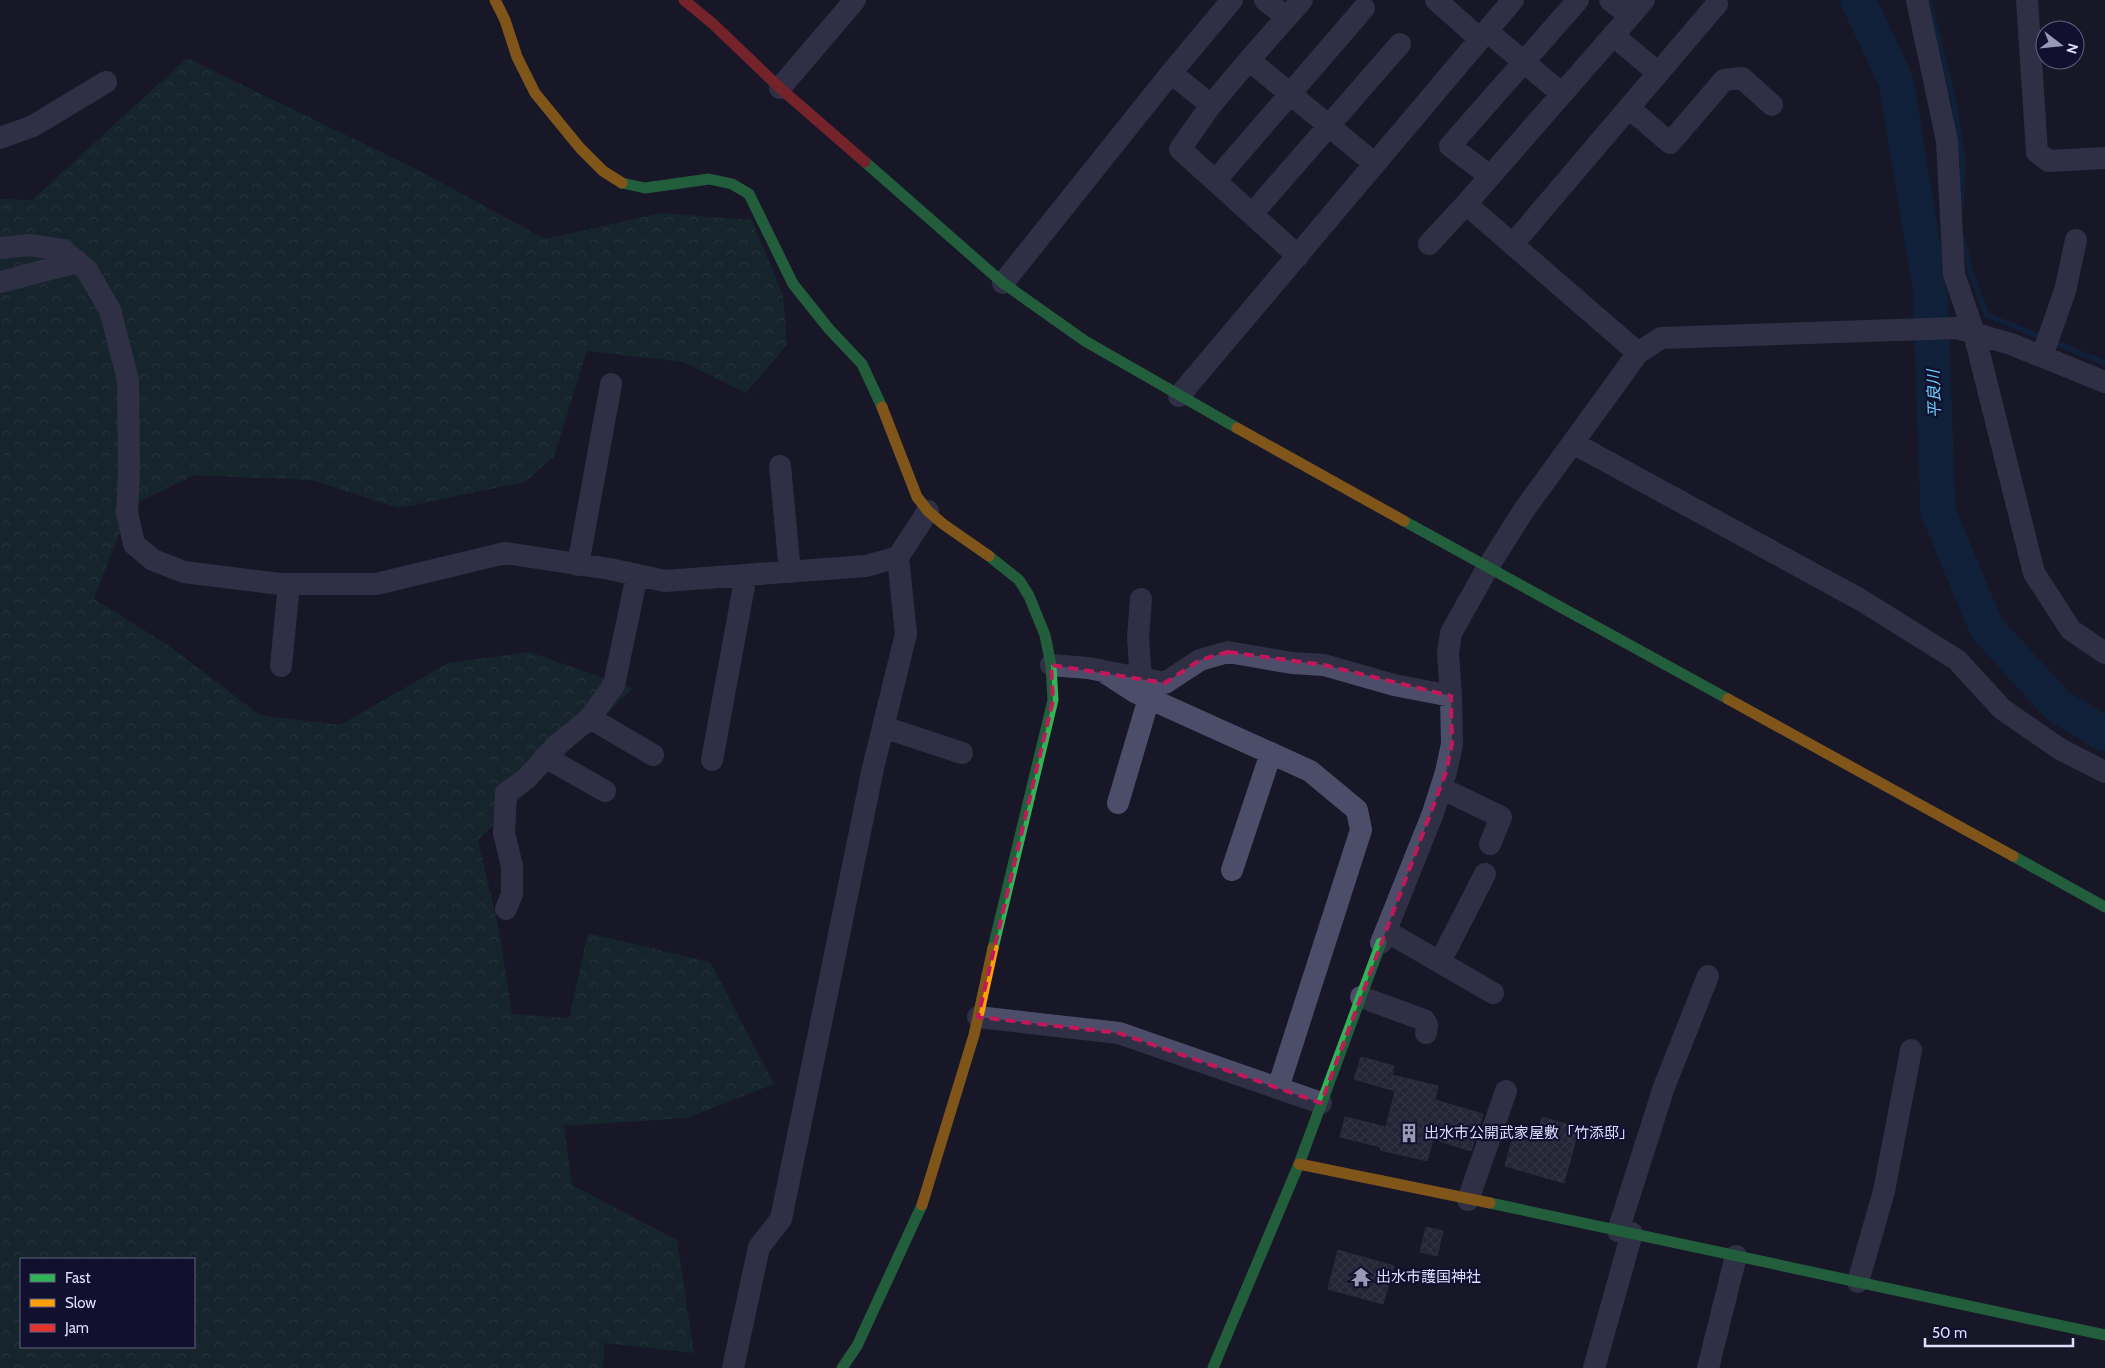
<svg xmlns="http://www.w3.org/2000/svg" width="2105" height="1368" viewBox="0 0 2105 1368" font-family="Cabin,'Noto Sans JP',sans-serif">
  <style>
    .forest { fill: url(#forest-crowns); fill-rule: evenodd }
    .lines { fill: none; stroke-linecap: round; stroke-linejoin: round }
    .stream { stroke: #082b4d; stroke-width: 5.5 }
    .river { stroke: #082b4d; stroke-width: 35 }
    .building { fill: url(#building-cross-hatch); stroke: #43425b }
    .street { stroke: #4c4e69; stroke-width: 22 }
    .fast { stroke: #30b455; stroke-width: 11 }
    .slow { stroke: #ff9f0a; stroke-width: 11 }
    .jam { stroke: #e5322d; stroke-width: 11 }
    .marked { fill: none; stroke: #c2185b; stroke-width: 4; stroke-dasharray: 10 6; stroke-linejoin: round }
    .labels { text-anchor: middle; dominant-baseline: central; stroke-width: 4.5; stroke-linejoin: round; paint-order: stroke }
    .poi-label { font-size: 15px; fill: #dedfff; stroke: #11102f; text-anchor: start }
    .water-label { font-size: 16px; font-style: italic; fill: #6cd2ff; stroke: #11102f }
  </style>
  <defs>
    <pattern id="forest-crowns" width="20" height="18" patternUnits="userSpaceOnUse" patternTransform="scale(1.25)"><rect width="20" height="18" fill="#143531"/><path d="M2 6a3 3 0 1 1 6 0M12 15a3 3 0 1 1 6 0" fill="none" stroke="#365250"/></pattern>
    <pattern id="building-cross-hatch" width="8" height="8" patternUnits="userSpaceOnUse" patternTransform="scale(1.25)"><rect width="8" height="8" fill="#363649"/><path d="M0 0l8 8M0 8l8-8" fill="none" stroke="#535364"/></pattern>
  </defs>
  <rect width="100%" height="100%" fill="#171728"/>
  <path class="forest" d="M187,58L424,173L545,239L661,213L752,220L783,295L787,345L746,393L683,362L587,351L554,456L525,482L399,508L311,480L195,475L130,506L94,599L168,645L260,715L340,725L448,663L529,652L633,688L478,840L499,930L512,1014L569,1018L588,933L710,962L774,1084L687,1118L564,1126L572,1185L677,1240L694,1353L604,1343L603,1368H0V199L32,200ZM21,1259H194V1347H21Z"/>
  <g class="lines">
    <path class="stream" d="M1929,0L1953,98L1963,159L1961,209
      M1962,236L1971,273L1987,315L2043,338
      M2051,341L2105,363"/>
    <path class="river" d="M1858,0L1896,81L1930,287L1938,511L1986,627L2058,706L2105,734"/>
  </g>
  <path class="building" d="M1361,1057L1394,1066L1392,1075L1438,1086L1435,1100L1483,1114L1471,1151L1433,1139L1427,1161L1380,1150L1381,1147L1340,1137L1345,1117L1386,1127L1395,1091L1354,1079Z
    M1542,1117L1579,1128L1564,1183L1505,1166L1514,1132L1536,1138Z
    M1426,1227L1443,1231L1437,1256L1420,1252Z
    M1338,1250L1394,1266L1383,1304L1328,1289Z"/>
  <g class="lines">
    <path class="street" d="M1265,0L1286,17
      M1302,0L1249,60L1375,164
      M1436,0L1480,39
      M1610,0L1630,16
      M1917,0L1947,141L1954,274L1974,333L2034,573L2071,630L2105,653
      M2027,0L2037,152L2048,161L2105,158
      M1487,31L1562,94
      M1613,35L1658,73
      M1171,73L1211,105L1249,60
      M780,88L855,0
      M1211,105L1180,149L1298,256
      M1629,108L1670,143L1724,80L1742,78L1772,105
      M0,138L33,126L106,82
      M1490,176L1450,146L1578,0
      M1215,181L1364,8
      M1252,214L1400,44
      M1429,244L1466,204
      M1513,244L1717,4
      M0,248L29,245L63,250L86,269L110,310L128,380L129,472L127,513L134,544L153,560L184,572L280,584H376L505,553L610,569L665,581L866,566L898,557
      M0,282L77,262
      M1003,283L1171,73L1232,0
      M1638,353L1466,204L1644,0
      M2042,356L2065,291L2076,240
      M1179,396L1513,0
      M1573,443L1861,600L1957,660L2002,709L2060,749L2105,772
      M780,466L790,572
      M578,565L611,384
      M1051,665L1088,668L1165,683L1200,660L1228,652L1292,663L1324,665L1394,685L1451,696
      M281,666L289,584
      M1101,670L1135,692L1310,771L1357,810L1361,830L1278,1088
      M1141,679L1138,638L1141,599
      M590,718L653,755
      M883,727L962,753
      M545,757L605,791
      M712,760L746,575
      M1441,788L1501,817L1490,844
      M1118,803L1149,698
      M1232,870L1271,753
      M506,909L512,894V866L504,833L506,793L526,779L557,745L590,718L614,685L637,575
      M1386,931L1493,993
      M1381,943L1433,813L1446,772L1452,744L1451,696L1448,653L1451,633L1488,567L1524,510L1638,353L1661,338L1956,328L2011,344L2105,382
      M1440,962L1485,874
      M1361,997L1424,1020L1427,1025L1426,1033
      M978,1017L1119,1033L1321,1103
      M1468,1200L1506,1091
      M1618,1231L1664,1087L1708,976
      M1858,1282L1884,1191L1911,1050
      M733,1368L759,1247L781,1219L873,768L906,634L898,557L928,511
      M1594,1368L1632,1233
      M1708,1368L1736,1256"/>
    <path class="fast" d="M865,162L1003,283L1085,341L1237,428
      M622,183L645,188L709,179L732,184L749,194L793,284L829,329L862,364L882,407
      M1404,521L1728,699
      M989,556L1019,580L1029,596L1045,635L1051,665L1053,700L993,948
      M2013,856L2105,907
      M1490,1203L2105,1335
      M842,1368L857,1346L922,1205
      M1213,1368L1299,1164L1381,943"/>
    <path class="slow" d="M495,0L505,20L517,57L535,93L580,148L603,171L622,183
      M882,407L917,497L928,511L943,524L989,556
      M1237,428L1404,521
      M1728,699L2013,856
      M1299,1164L1490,1203
      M922,1205L974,1035L993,948"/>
    <path class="jam" d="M684,0L712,23L780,88L865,162"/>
  </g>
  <path d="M0 0H2105V1368H0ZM1228,652L1324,665L1451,696L1452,744L1446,772L1321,1103L1119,1033L978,1017L1053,700L1051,665L1165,683L1200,660Z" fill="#171728" fill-opacity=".55" fill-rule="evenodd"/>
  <path class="marked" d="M1228,652L1324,665L1451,696L1452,744L1446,772L1321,1103L1119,1033L978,1017L1053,700L1051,665L1165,683L1200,660Z"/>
  <defs>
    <symbol id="building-bare" viewBox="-9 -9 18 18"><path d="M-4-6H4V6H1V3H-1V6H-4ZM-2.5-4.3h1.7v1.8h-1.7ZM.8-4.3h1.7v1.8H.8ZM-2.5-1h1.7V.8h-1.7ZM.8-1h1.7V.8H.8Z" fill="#9899b4" stroke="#11102f" stroke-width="2.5" paint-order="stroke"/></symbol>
    <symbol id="temple-bare" viewBox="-9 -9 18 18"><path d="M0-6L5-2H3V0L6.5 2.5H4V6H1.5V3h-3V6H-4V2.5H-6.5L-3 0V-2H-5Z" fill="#9899b4" stroke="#11102f" stroke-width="2.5" paint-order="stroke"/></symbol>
  </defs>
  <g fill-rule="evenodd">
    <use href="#building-bare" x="1395" y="1119" width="28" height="28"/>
    <use href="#temple-bare" x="1347" y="1263" width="28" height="28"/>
  </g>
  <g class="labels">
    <g class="poi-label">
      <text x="1424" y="1133">出水市公開武家屋敷「竹添邸」</text>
      <text x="1376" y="1277">出水市護国神社</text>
    </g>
    <g class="water-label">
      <text transform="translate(1934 394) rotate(-92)">平良川</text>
    </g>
  </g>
  <rect x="20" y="1258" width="175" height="90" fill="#11102f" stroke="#636382"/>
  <rect x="30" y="1274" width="25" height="8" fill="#30b455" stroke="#636382"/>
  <text x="65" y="1283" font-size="15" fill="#dedfff">Fast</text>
  <rect x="30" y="1299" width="25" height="8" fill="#ff9f0a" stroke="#636382"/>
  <text x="65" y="1308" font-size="15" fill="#dedfff">Slow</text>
  <rect x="30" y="1324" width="25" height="8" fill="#e5322d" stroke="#636382"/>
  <text x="65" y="1333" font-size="15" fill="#dedfff">Jam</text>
  <g transform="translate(2060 45) rotate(106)"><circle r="24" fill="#11102f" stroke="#636382"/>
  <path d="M0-4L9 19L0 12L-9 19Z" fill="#9899b4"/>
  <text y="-8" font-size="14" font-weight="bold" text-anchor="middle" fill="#dedfff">N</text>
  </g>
  <path d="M1925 1338v8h148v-8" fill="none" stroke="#dedfff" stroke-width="2.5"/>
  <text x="1932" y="1338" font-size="15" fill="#dedfff" stroke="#11102f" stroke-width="4" paint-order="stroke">50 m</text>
</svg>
